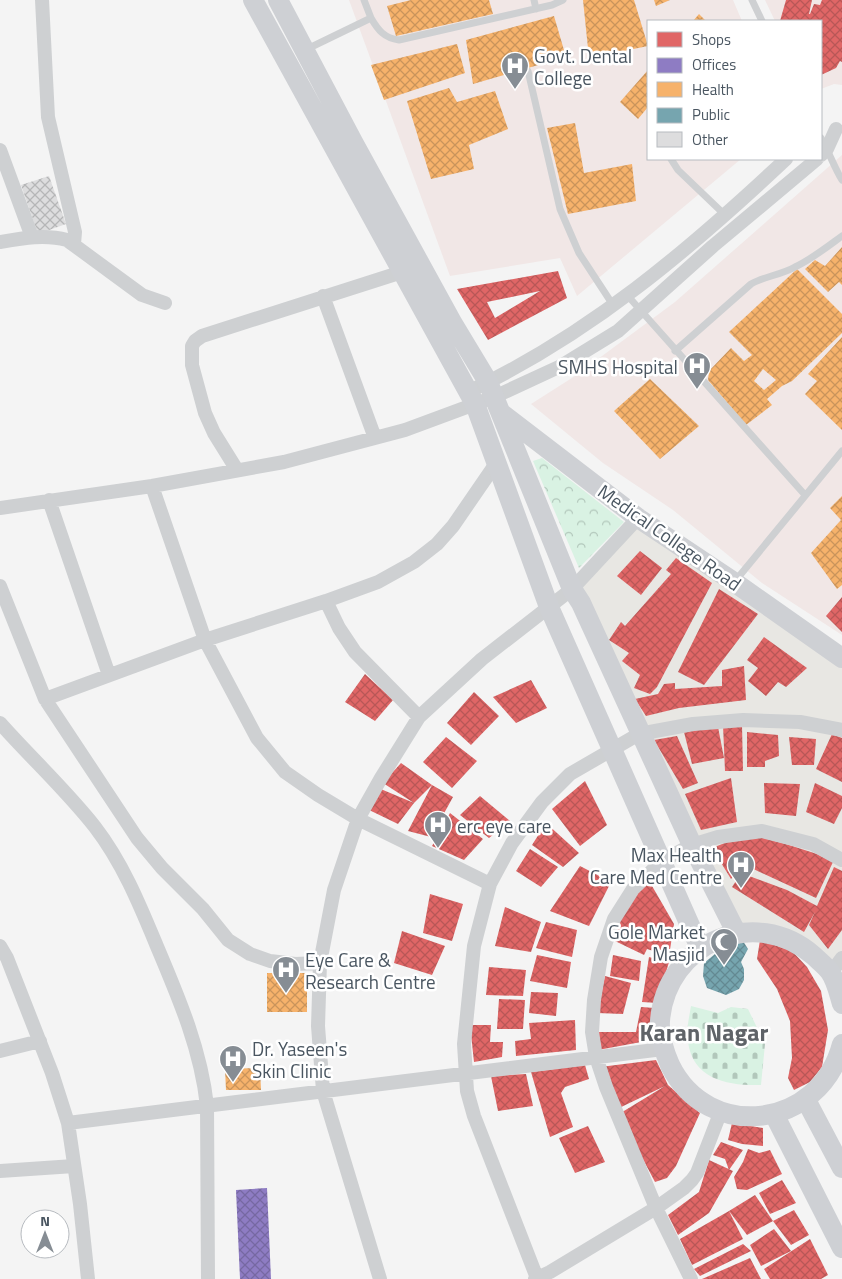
<svg xmlns="http://www.w3.org/2000/svg" width="842" height="1279" viewBox="0 0 842 1279" font-family="'Titillium Web',sans-serif">
  <style>
    .commercial { fill: #e8e7e3 }
    .medical { fill: #f1e7e6 }
    .cemetery { fill: url(#cemetery-stones) }
    .park { fill: url(#park-crowns) }
    .shops { fill: url(#shops-cross-hatch); fill-rule: evenodd }
    .offices { fill: url(#offices-cross-hatch) }
    .health { fill: url(#health-cross-hatch); fill-rule: evenodd }
    .public { fill: url(#public-cross-hatch) }
    .building { fill: url(#building-cross-hatch) }
    .lines { fill: none; stroke-linecap: round; stroke-linejoin: round }
    .service { stroke: #ced0d2; stroke-width: 7 }
    .minor { stroke: #ced0d2; stroke-width: 14 }
    .secondary { stroke: #ced0d4; stroke-width: 20 }
    .labels { text-anchor: middle; dominant-baseline: central; stroke-width: 5; stroke-linejoin: round; paint-order: stroke }
    .poi-label { font-size: 19px; fill: #4a5661; stroke: #fff; text-anchor: start }
    .street-label { font-size: 19px; fill: #4a5661; stroke: #fff }
    .district-label { font-size: 24px; font-weight: bold; fill: #5f6368; stroke: #fff }
  </style>
  <defs>
    <pattern id="cemetery-stones" width="16" height="16" patternUnits="userSpaceOnUse" patternTransform="scale(1.25)"><rect width="16" height="16" fill="#d9f2e3"/><path d="M2 7V4a2 2 0 0 1 4 0v3zM10 15v-3a2 2 0 0 1 4 0v3z" fill="#b2c7bb"/></pattern>
    <pattern id="park-crowns" width="20" height="18" patternUnits="userSpaceOnUse" patternTransform="scale(1.25)"><rect width="20" height="18" fill="#d9f2e3"/><path d="M2 6a3 3 0 1 1 6 0M12 15a3 3 0 1 1 6 0" fill="none" stroke="#b2c7bb"/></pattern>
    <pattern id="shops-cross-hatch" width="8" height="8" patternUnits="userSpaceOnUse" patternTransform="scale(1.25)"><rect width="8" height="8" fill="#e06666"/><path d="M0 0l8 8M0 8l8-8" fill="none" stroke="#b85757"/></pattern>
    <pattern id="offices-cross-hatch" width="8" height="8" patternUnits="userSpaceOnUse" patternTransform="scale(1.25)"><rect width="8" height="8" fill="#8e7cc3"/><path d="M0 0l8 8M0 8l8-8" fill="none" stroke="#7668a2"/></pattern>
    <pattern id="health-cross-hatch" width="8" height="8" patternUnits="userSpaceOnUse" patternTransform="scale(1.25)"><rect width="8" height="8" fill="#f6b26b"/><path d="M0 0l8 8M0 8l8-8" fill="none" stroke="#c9945b"/></pattern>
    <pattern id="public-cross-hatch" width="8" height="8" patternUnits="userSpaceOnUse" patternTransform="scale(1.25)"><rect width="8" height="8" fill="#76a5af"/><path d="M0 0l8 8M0 8l8-8" fill="none" stroke="#638992"/></pattern>
    <pattern id="building-cross-hatch" width="8" height="8" patternUnits="userSpaceOnUse" patternTransform="scale(1.25)"><rect width="8" height="8" fill="#ddddde"/><path d="M0 0l8 8M0 8l8-8" fill="none" stroke="#b5b6b7"/></pattern>
  </defs>
  <rect width="100%" height="100%" fill="#f4f4f4"/>
  <path class="commercial" d="M638,518L842,660V958L831,973L804,948L737,934L572,589Z"/>
  <path class="medical" d="M349,0H733L742,21H648V159H741L577,296L560,258L450,276Z
    M765,0H842V85L834,84L821,89V21H775Z
    M842,155V635L762,583L673,510L603,463L531,404L575,376L675,302Z"/>
  <path class="cemetery" d="M691,1006L718,1013L731,1007L748,1009L765,1044L761,1085C729,1086 693,1080 688,1042C686,1030 689,1018 691,1006Z"/>
  <path class="park" d="M542,458L624,522L579,568L533,461Z"/>
  <path class="shops" d="M786,0H812L809,14H810L814,4L820,5L822,0H842V62L840,61L836,68L821,75V21H780Z
    M558,271L567,298L488,340L457,289ZM540,291L495,318L487,302Z
    M640,551L662,568L641,595L617,576Z
    M676,558L712,583L657,687L650,694L634,688L640,675L622,661L629,653L609,640L621,622L625,626L671,574L666,570Z
    M719,589L758,614L704,685L678,672Z
    M842,597V632L826,616Z
    M764,637L807,668L786,687L778,682L766,696L748,681L758,668L747,660Z
    M744,666L746,700L679,708L646,716L635,699L658,694L664,684L675,683V689L722,686V670Z
    M365,674L393,700L375,721L345,702Z
    M531,680L547,708L516,723L493,697Z
    M474,692L499,716L471,745L447,723Z
    M723,725H742L743,771H725Z
    M718,727L724,758L692,764L684,732Z
    M747,732L778,735L779,756L765,761V767H747Z
    M832,734L842,738V782L816,769Z
    M677,736L698,783L683,789L654,740Z
    M446,737L477,761L452,788L423,762Z
    M789,737L816,739L814,765H792Z
    M401,763L432,785L414,803L383,783Z
    M731,778L737,822L701,830L685,794Z
    M585,781L607,825L580,846L552,809Z
    M764,783L800,784L796,816L765,813Z
    M815,783L842,796V808L834,824L806,812Z
    M432,785L453,797L431,837L408,831Z
    M376,787L414,803L398,824L365,808Z
    M480,796L510,821L489,838L460,815Z
    M450,813L483,839L464,860L432,846Z
    M546,823L579,853L563,867L532,845Z
    M760,837L789,845L817,854L833,862L816,898L747,866H742L731,879L712,848L730,841Z
    M530,849L558,867L541,887L516,871Z
    M580,866L611,882L589,926L550,911Z
    M834,867L842,871V930L828,949L809,925L815,912L804,932L732,887L738,878L749,876L787,890L817,906Z
    M648,879L674,924L669,956L647,949L644,955L615,941L616,922Z
    M430,894L463,904L452,941L423,933Z
    M505,907L541,922L531,952L495,946Z
    M546,922L577,930L572,957L536,948Z
    M402,931L445,946L432,975L394,963Z
    M760,940L792,951L807,967L821,991L828,1030L822,1067L810,1082L794,1090L788,1078L792,1058L790,1021L777,989L757,959Z
    M537,955L571,962L567,988L530,981Z
    M613,955L641,961L639,981L610,976Z
    M649,957L669,962L657,1003L642,1002Z
    M489,967L526,970L523,996L486,995Z
    M605,976L631,983L623,1014L597,1013Z
    M531,992L558,993L556,1016L529,1013Z
    M499,999L525,1000L523,1029H497Z
    M641,1007L655,1008L652,1040L598,1050V1032H636Z
    M575,1020L576,1050L516,1056L515,1041L531,1039L529,1023Z
    M470,1025H491L490,1042H503L502,1057L474,1062Z
    M656,1060L668,1085L700,1113L676,1166L667,1178L655,1182L619,1114L665,1086L617,1109L600,1067Z
    M585,1065L589,1079L565,1087L561,1093L573,1127L550,1137L531,1072Z
    M526,1074L533,1106L498,1111L491,1076Z
    M732,1123L763,1128V1146L742,1144L728,1140Z
    M588,1126L605,1162L575,1173L559,1138Z
    M721,1142L743,1150L729,1170L725,1159L713,1155Z
    M748,1149L759,1153L770,1150L782,1174L747,1190L737,1189L734,1177L743,1162Z
    M709,1160L733,1171L709,1213L678,1235L668,1215L699,1192Z
    M782,1180L796,1203L770,1214L759,1193Z
    M755,1195L773,1221L747,1235L729,1211Z
    M794,1210L809,1235L791,1245L773,1221Z
    M729,1211L743,1239L692,1265L680,1239Z
    M774,1229L791,1251L761,1266L750,1245Z
    M810,1239L828,1275L821,1279H770L764,1269Z
    M743,1244L751,1251L700,1276L694,1269Z
    M750,1258L761,1279H702Z"/>
  <path class="offices" d="M267,1188L271,1279H240L236,1190Z"/>
  <path class="health" d="M411,0H489L493,14L396,36L387,6Z
    M583,0H634L648,46L589,58Z
    M654,0H670L656,6Z
    M699,14L706,21H693Z
    M554,16L566,57L473,84L466,40Z
    M457,44L465,73L384,100L371,65Z
    M648,70V107L638,119L620,102Z
    M449,88L457,102L495,91L508,129L469,145L474,169L431,179L407,101Z
    M575,123L584,173L632,164L636,201L568,214L547,128Z
    M842,247V285L839,282L828,292L805,269L815,260L825,266Z
    M797,269L842,314V333L792,381L782,386L767,399L772,405L746,425L708,380L709,371L731,348L744,361L752,355L729,332ZM763,369L776,380L764,390L754,381Z
    M842,337V430L805,394L817,381L808,374Z
    M650,379L699,426L660,459L614,411Z
    M842,496V585L837,589L811,553L841,520L830,508Z
    M267,973H307V1012H267Z
    M260,1068L261,1090H226L225,1069Z"/>
  <path class="public" d="M743,941L748,949L741,962L744,969V980L739,989L726,995L707,988L703,976L704,963L715,954L728,953L731,942Z"/>
  <path class="building" d="M49,176L66,224L38,234L21,185Z"/>
  <g class="lines">
    <path class="service" d="M364,0L371,18
      M534,0L536,9
      M752,0L762,21
      M305,50L371,18C378,30 384,38 399,40L552,5L563,0
      M528,71L560,209L579,253L613,305
      M821,138C829,152 834,167 842,180
      M671,159L678,170L725,215
      M627,295L805,495
      M675,351L751,284C765,276 781,275 795,267C812,259 827,247 842,236
      M736,580L842,451"/>
    <path class="minor" d="M42,0L48,117L75,232L74,244
      M0,150L32,237
      M821,155L827,149L836,129
      M0,242C23,238 45,234 67,240L142,295L165,303
      M323,296L375,438
      M468,392C590,334 688,251 786,159
      M237,470L214,433L205,413L192,365V346L195,341L202,336L402,272
      M152,486L205,640L257,738L285,772L318,795L358,819L490,884
      M49,500L109,675
      M0,508L152,486L284,462L405,430L494,397L561,366L618,331L713,246L817,159
      M0,586L45,699L137,838L162,868L203,909L228,940L250,954L270,961L295,964L320,963
      M326,601L339,628L355,652L419,717
      M45,699L205,640L326,601L378,582L414,562L437,544L453,526L497,462
      M0,723C31,758 66,790 95,827C122,862 139,903 156,944C178,996 201,1049 207,1106L208,1279
      M0,946L7,958L52,1073L68,1123L80,1204L88,1279
      M831,973L842,958
      M0,1051L40,1041
      M68,1123L663,1049
      M0,1171L74,1166
      M537,1278L474,1116L467,1091L464,1044L474,946L490,884L512,843L542,802L570,774L639,734L693,724L743,720L800,722L842,730
      M380,1279L323,1091L318,1026L320,963L334,890L358,819L381,778L419,717L482,659L572,589L638,518
      M535,1279L550,1272L656,1208L684,1188L692,1180L697,1173L721,1111
      M691,1279L656,1208L606,1087L596,1057L592,1032L594,1000L601,957L614,919L633,889L662,861L692,845L718,837L762,831L813,844L842,860"/>
    <path class="secondary" d="M253,0L475,404L549,607L700,948
      M278,0L353,142L453,324L488,382L572,589L581,603L692,845L737,934
      M501,413L638,518L734,582L842,658
      M842,1004C839,994 836,980 830,972C826,966 819,961 814,956C755,904 666,943 660,1021C659,1036 664,1051 670,1065C708,1143 820,1129 842,1044
      M806,1100L842,1168
      M774,1114L842,1248"/>
  </g>
  <defs>
    <symbol id="hospital-pin" viewBox="-11 -11 22 30"><path d="M0 17L-7.5 6A9.5 9.5 0 1 1 7.5 6Z" fill="#868d94" stroke="#fff"/><path d="M-5-5h3v3.5h4V-5h3V5h-3V1.5h-4V5h-3Z" fill="#fff"/></symbol>
    <symbol id="mosque-pin" viewBox="-11 -11 22 30"><path d="M0 17L-7.5 6A9.5 9.5 0 1 1 7.5 6Z" fill="#868d94" stroke="#fff"/><path d="M3.5-4.9A6 6 0 1 0 3.5 4.9A5 5 0 1 1 3.5-4.9Z" fill="#fff"/></symbol>
  </defs>
  <g fill-rule="evenodd">
    <use href="#hospital-pin" x="499" y="50" width="32" height="43"/>
    <use href="#hospital-pin" x="681" y="350" width="32" height="43"/>
    <use href="#hospital-pin" x="422" y="809" width="32" height="43"/>
    <use href="#hospital-pin" x="725" y="849" width="32" height="43"/>
    <use href="#mosque-pin" x="708" y="926" width="32" height="43"/>
    <use href="#hospital-pin" x="270" y="954" width="32" height="43"/>
    <use href="#hospital-pin" x="217" y="1043" width="32" height="43"/>
  </g>
  <g class="labels">
    <g class="poi-label">
      <text x="534" y="55">Govt. Dental<tspan x="534" dy="22">College</tspan></text>
      <text x="678" y="366" text-anchor="end">SMHS Hospital</text>
      <text x="457" y="825">erc eye care</text>
      <text x="722" y="854" text-anchor="end">Max Health<tspan x="722" dy="22">Care Med Centre</tspan></text>
      <text x="705" y="931" text-anchor="end">Gole Market<tspan x="705" dy="22">Masjid</tspan></text>
      <text x="305" y="959">Eye Care &amp;<tspan x="305" dy="22">Research Centre</tspan></text>
      <text x="252" y="1048">Dr. Yaseen's<tspan x="252" dy="22">Skin Clinic</tspan></text>
    </g>
    <g class="street-label">
      <text transform="translate(670 537) rotate(35)">Medical College Road</text>
    </g>
    <g class="district-label">
      <text x="704" y="1032">Karan Nagar</text>
    </g>
  </g>
  <rect x="647" y="20" width="175" height="140" fill="#ffffff" stroke="#b7bbc0"/>
  <rect x="657" y="32" width="25" height="15" fill="#e06666" stroke="#b7bbc0"/>
  <text x="692" y="45" font-size="15" fill="#4a5661">Shops</text>
  <rect x="657" y="58" width="25" height="15" fill="#8e7cc3" stroke="#b7bbc0"/>
  <text x="692" y="70" font-size="15" fill="#4a5661">Offices</text>
  <rect x="657" y="82" width="25" height="15" fill="#f6b26b" stroke="#b7bbc0"/>
  <text x="692" y="95" font-size="15" fill="#4a5661">Health</text>
  <rect x="657" y="108" width="25" height="15" fill="#76a5af" stroke="#b7bbc0"/>
  <text x="692" y="120" font-size="15" fill="#4a5661">Public</text>
  <rect x="657" y="132" width="25" height="15" fill="#ddddde" stroke="#b7bbc0"/>
  <text x="692" y="145" font-size="15" fill="#4a5661">Other</text>
  <g transform="translate(45 1234)"><circle r="24" fill="#ffffff" stroke="#b7bbc0"/>
  <path d="M0-4L9 19L0 12L-9 19Z" fill="#868d94"/>
  <text y="-8" font-size="14" font-weight="bold" text-anchor="middle" fill="#4a5661">N</text>
  </g>
</svg>
